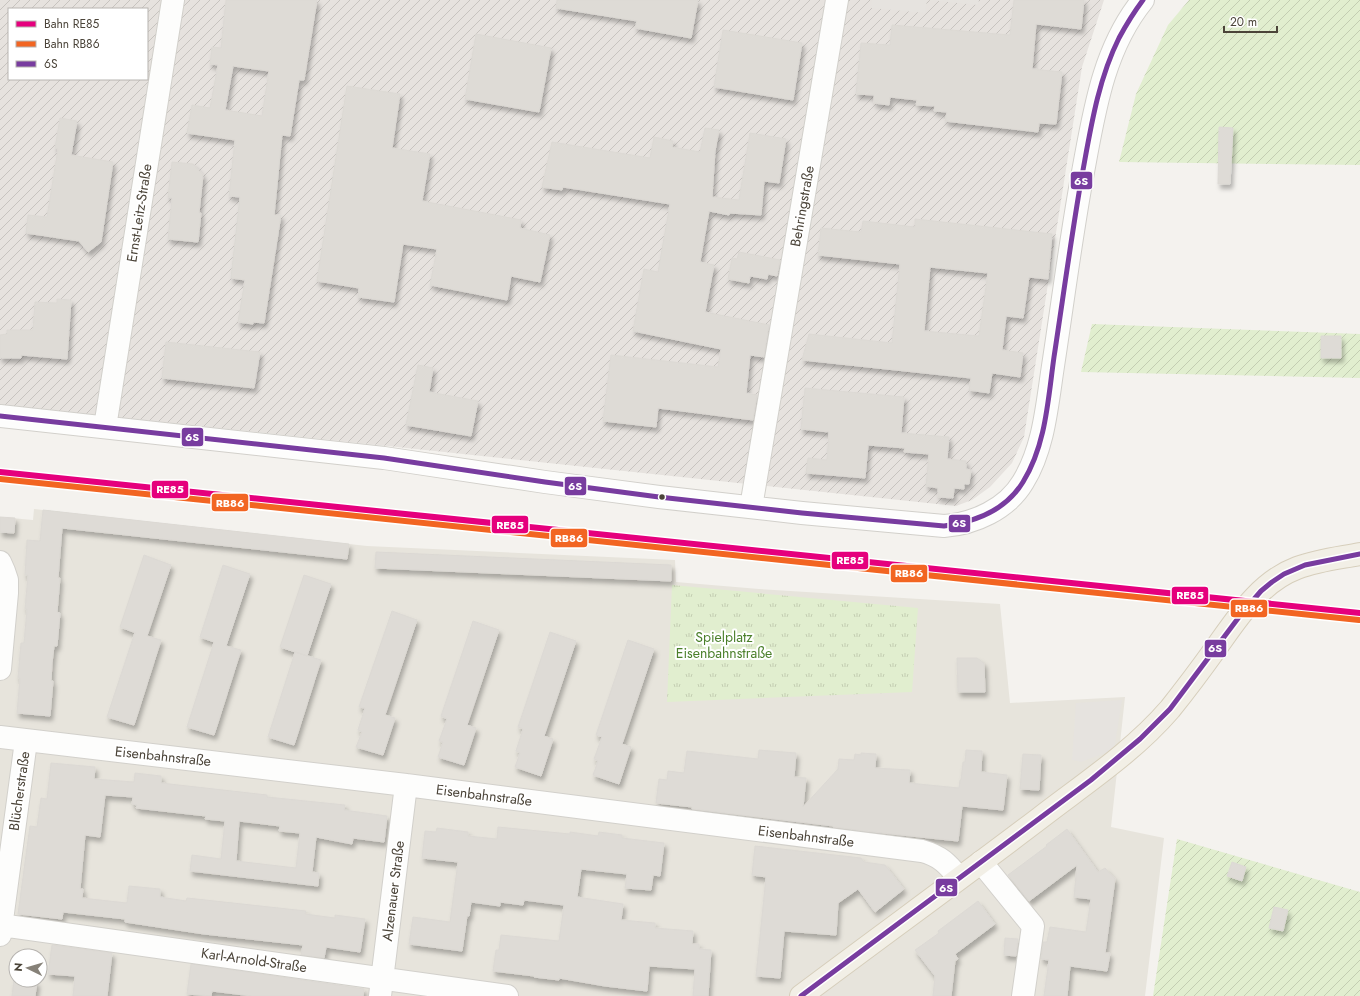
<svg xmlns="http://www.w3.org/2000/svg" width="1360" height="996" viewBox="0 0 1360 996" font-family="Jost,sans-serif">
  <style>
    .residential { fill: #e7e4dc; fill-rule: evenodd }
    .industrial { fill: url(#industrial-furrows); fill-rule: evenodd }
    .park { fill: url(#park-tufts) }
    .garden { fill: url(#garden-furrows) }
    .parking { fill: #e6e3df }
    .building { fill: #dedbd6; stroke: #dcd9d4; fill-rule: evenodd; filter: url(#shadow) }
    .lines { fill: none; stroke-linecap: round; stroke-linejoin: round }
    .minor-casing { stroke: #d2d0cb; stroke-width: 24 }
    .major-casing { stroke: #d6cebb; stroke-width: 24 }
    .minor { stroke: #fdfdfc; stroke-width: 22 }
    .major { stroke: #f2efe6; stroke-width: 22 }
    .bus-1-casing { stroke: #fff; stroke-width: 8 }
    .bus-1 { stroke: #783c9f; stroke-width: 5 }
    .rail-1-casing { stroke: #fff; stroke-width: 9 }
    .rail-2-casing { stroke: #fff; stroke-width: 9 }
    .rail-1 { stroke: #e5007d; stroke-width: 6 }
    .rail-2 { stroke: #f26522; stroke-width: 6 }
    .bus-dot { fill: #4b4439; stroke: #fff; stroke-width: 1.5 }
    .labels { text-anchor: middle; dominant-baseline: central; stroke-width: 4; stroke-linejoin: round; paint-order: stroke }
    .street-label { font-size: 14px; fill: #4b4439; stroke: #fff }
    .park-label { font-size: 14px; fill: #4a7f2a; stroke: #fff }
    .line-badge { stroke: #fff; stroke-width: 1.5 }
    .badge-label { font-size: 11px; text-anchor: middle; font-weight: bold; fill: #fff }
  </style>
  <defs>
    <pattern id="industrial-furrows" width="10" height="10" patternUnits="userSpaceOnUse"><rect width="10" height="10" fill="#e6e2de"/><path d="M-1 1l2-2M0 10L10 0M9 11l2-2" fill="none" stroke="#c7c3bf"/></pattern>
    <pattern id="park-tufts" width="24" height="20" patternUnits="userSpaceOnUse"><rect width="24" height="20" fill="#e1eecf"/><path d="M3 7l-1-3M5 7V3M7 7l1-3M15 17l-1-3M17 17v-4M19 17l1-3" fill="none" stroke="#c3cdb2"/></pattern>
    <pattern id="garden-furrows" width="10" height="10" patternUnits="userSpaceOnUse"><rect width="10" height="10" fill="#e1eecf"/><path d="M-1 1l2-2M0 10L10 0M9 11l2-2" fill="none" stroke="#c3cdb2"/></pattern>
    <filter id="shadow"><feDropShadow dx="2.5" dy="4.5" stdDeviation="2" flood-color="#0004"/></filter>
  </defs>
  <rect width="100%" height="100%" fill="#f4f2ee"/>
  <path class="residential" d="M34,509L367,546L675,560L676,582L759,589L1000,604L1010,703L1125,697L1111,827L1164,838L1145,996H0V517L33,520ZM16,956H40V980H16Z"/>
  <path class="industrial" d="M0,0H1104L1082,67L1024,437L1012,463L990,487L972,500L956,506L0,405ZM9,9H147V79H9Z"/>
  <path class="park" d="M672,585L918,608L912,692L667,702Z"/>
  <path class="garden" d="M1189,0H1360V165L1119,162L1136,94L1168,25Z
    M1092,324L1360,334V378L1081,372Z
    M1177,839L1360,892V996H1153Z"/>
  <path class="parking" d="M872,0H979L978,5L927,0L925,13L871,8Z
    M1122,700L1114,750L1081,762L1072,760L1076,703Z"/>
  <path class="building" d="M226,0H317L304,80H299L290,136L282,135L274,215H281L264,323L253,322V324L238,322L245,280L231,278L240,197L229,196L235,140L187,133L192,105L210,108L218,65L210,64L212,47L221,48ZM233,66L269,71L262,116L225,110Z
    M557,0H698L691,38L635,28L637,21L556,8Z
    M1014,0H1084L1081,29L1036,24L1032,69L1062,72L1056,124L1039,123L1038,132L945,121L947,112L934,111L935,106L916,105L917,100L890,97L889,105L874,103V95L856,94L861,43L890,45L892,25L1010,35Z
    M723,30L802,43L793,100L714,87Z
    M476,34L551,48L539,112L465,99Z
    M347,86L400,94L392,148L430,154L422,201L521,220L520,228L550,235L540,282L511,276L507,300L430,285L437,249L403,244L394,302L358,297L359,288L317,281Z
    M60,118L77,121L71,155L113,162L101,242L88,252L79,241L26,233L28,215L47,217L58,149L55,148Z
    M1219,127L1233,128L1230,184H1218Z
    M705,128L719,130L715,151L712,197L739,200L750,133L786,139L779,183L764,181L761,215L730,213L729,215L709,211L700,262L714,265L705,312L769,325L764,357L750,355L746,393L757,395L753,420L658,408L656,427L603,421L611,355L718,367L721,349L633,331L644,269L658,272L670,204L563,187L562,190L542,187L552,142L650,158L654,137L673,141L672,147L700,152Z
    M172,162L193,164L203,175L199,213H201L198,242L168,239L172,198L168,197Z
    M915,219L1052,234L1048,279L1029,277L1023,318L1006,316L1002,350L1023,353L1020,377L992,373L989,393L969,390L971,378L802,360L809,334L892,343L900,264L818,255L821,228L861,232L863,221L915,227ZM930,267L988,273L979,336L924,331Z
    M739,252L780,260L777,276L768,274L767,279L750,276L749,283L728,279L732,258L737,259Z
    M57,299L71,300L67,359L21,355V358H0V335L7,334V330H33L35,302L57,303Z
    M1321,336H1341V358H1321Z
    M166,342L260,352L254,388L162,378Z
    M418,365L433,368L429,392L478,401L471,436L406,425Z
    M805,388L904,397L901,433L949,437L947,459L966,461V469L971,470L969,484H964V489L954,488L953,498L938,497V488L926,486L929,454L904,452L905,448L868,445L865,478L806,473L808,458L827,460L829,432L801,429Z
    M43,510L349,544L347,559L62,528L58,578H60L57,612L60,613L57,646H54L52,663L51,681H53L50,716L17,713L20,678H18L21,643H24L27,609H25L28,575H25L27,540L40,541Z
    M0,517L15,518L14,533L0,532Z
    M376,552L671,565V581L375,568Z
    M144,555L171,565L147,636L161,640L134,725L107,717L135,632L136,633L120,627Z
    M223,565L250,574L226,646L241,650L214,735L187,727L214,642L200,637Z
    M304,575L331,584L307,656L280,647Z
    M392,611L417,620L385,715L395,718L383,755L356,747L362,732L358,730L365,708L359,707Z
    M473,621L499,630L467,725L476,728L464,765L438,757L443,742L439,741L447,719L441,716Z
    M550,632L576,641L544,736L553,739L541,776L515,767L520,753L516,751L523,729L518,727Z
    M628,640L654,649L622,744L631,747L619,784L593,775L598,761L594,759L602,737L596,735Z
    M295,652L321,660L294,745L268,737Z
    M957,658H977L984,663L985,692H958Z
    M759,750L796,753L794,777L806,778L803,807L838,769L839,759L854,760L855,754L861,755V753L876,754L875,768L910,770L909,783L959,788L960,780H961L963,762H965L966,750L982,751L981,772L1007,775L1003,810L962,806L958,841L863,831L833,827V826L692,809V807L656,803L659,779L667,780L668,771L684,773L687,751L758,759Z
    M1023,754L1041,755L1039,790L1020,789Z
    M51,763L95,767L94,779L134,782L135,773L161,776V783L267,795V797L345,805L344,810L387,816L384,842L353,838L352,844L316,837L312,872L319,873L318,886L190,871L192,855L221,859L225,821L205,819L206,816L136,808L137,805L132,804L133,797L105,795L100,837L85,835L80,889H83L82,898L127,903L129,886L160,889V897L186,901L187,898L306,911L305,914L335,918V915L365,919L360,952L326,947L324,958L301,955L303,945L204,934L125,922V919L63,912L62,919L18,914L30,826L37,827L41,798L47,799ZM239,821L280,826L279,831L300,833L296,868L236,861Z
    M498,827L570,834V832L598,836L599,832L622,835V838L664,843L660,876L653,875L651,890L625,888L627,874L581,869L577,897L623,904L621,920L655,923V928L693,931L692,944H699V949L711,950L708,996H693L695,969L649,966L647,991L605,986L559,978V980L534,977V976L493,971L496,950H499L501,935L559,941L564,905L524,900L523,905L500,902V906L471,902L469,916H467L462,951L409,944L413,917L450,922L458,862L422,858L425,831L436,832L437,828L468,832V836L497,839Z
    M1067,829L1098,872L1105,868L1115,879L1105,953H1110L1107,971L1070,966L1067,996H1044L1049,960L1041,959L1043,942H1047L1050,927L1086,932L1091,899L1074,897L1077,865L1029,901L1008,875L1047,846L1046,845Z
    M755,846L861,858L864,862L885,865L904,889L875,912L858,889L838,903L836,935L784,931L780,978L756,976L766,877L752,875Z
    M1232,862L1246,867L1242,881L1227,876Z
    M978,901L995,924L955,954L958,959L955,961L951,996H933L935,976L915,950L939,933L938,931Z
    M1274,907L1288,910L1283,931L1269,928Z
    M1005,938L1018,939L1016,956L1004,955Z
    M52,945L112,953L107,996H73L75,976L48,974Z
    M191,964L364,989L363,996H252L212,991L211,996L187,994Z
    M14,979L37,982L35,996H12Z"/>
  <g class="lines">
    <defs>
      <path id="minor" d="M0,416L384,458L545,482L659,497L802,513L944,526C974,524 1007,509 1023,482C1044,448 1047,405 1053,366C1063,301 1071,236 1083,172C1094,113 1103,49 1143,0
        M105,427L173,0
        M751,507L837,0
        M0,562L4,571L7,580V593L0,669
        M0,737L406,785L922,851C940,856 947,863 959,878
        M981,862L1033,926L1023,996
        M0,925L507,996
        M0,935L26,741
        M380,996L406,785"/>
      <path id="major" d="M801,996C881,936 961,878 1040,818C1084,784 1133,752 1170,709C1186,689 1201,669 1216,648C1238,617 1260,582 1297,568C1318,560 1339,558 1360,554"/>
    </defs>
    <use href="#minor" class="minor-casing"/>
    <use href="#major" class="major-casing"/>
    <use href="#minor" class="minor"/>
    <use href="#major" class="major"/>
    <defs>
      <path id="bus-1" d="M0,416L384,458L545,482L659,497L802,513L944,526C975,522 1006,510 1023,482C1046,445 1048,399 1054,357C1063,298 1071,239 1081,181C1090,133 1097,82 1119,38C1126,25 1134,12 1143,0
        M801,996L1091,780L1140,739L1170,709L1242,613L1261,591L1272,582L1284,574L1305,565L1360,554"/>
    </defs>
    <use href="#bus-1" class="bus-1-casing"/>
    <use href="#bus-1" class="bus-1"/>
    <defs>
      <path id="rail-1" d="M0,472L1360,613"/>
      <path id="rail-2" d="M0,479L1359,620"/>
    </defs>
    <use href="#rail-1" class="rail-1-casing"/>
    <use href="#rail-2" class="rail-2-casing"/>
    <use href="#rail-1" class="rail-1"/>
    <use href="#rail-2" class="rail-2"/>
  </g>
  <circle class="bus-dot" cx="662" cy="497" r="3.5"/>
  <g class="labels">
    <g class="street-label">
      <text transform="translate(802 206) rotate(-80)">Behringstraße</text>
      <text transform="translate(139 213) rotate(-81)">Ernst-Leitz-Straße</text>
      <text transform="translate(163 756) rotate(6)">Eisenbahnstraße</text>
      <text transform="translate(19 791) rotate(-82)">Blücherstraße</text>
      <text transform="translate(484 795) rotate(7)">Eisenbahnstraße</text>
      <text transform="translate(806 836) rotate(7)">Eisenbahnstraße</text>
      <text transform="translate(393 891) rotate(-83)">Alzenauer Straße</text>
      <text transform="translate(254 960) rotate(8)">Karl-Arnold-Straße</text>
    </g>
    <g class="park-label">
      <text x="724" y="637">Spielplatz<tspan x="724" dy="16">Eisenbahnstraße</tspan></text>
    </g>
  </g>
  <g class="line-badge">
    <rect x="1070" y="171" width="23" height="19" rx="4" fill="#783c9f"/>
    <rect x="181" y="427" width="23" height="20" rx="4" fill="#783c9f"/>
    <rect x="564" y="476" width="23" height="20" rx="4" fill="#783c9f"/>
    <rect x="151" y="480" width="38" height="19" rx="4" fill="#e5007d"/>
    <rect x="211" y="493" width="38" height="19" rx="4" fill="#f26522"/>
    <rect x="948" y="514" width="23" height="19" rx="4" fill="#783c9f"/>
    <rect x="491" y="515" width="38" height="19" rx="4" fill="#e5007d"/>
    <rect x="550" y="528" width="38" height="20" rx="4" fill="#f26522"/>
    <rect x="831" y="551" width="38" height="19" rx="4" fill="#e5007d"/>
    <rect x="890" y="564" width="38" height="19" rx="4" fill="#f26522"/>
    <rect x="1171" y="586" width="38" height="19" rx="4" fill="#e5007d"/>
    <rect x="1230" y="599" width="38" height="19" rx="4" fill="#f26522"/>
    <rect x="1204" y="639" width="23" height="19" rx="4" fill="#783c9f"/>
    <rect x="935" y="878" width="23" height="19" rx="4" fill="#783c9f"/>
  </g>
  <g class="badge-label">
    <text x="1081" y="185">6S</text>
    <text x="192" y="441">6S</text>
    <text x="575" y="490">6S</text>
    <text x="170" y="493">RE85</text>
    <text x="230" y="507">RB86</text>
    <text x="959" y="527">6S</text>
    <text x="510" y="529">RE85</text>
    <text x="569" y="542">RB86</text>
    <text x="850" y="564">RE85</text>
    <text x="909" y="577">RB86</text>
    <text x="1190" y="599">RE85</text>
    <text x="1249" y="612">RB86</text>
    <text x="1215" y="652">6S</text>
    <text x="946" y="892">6S</text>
  </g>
  <rect x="8" y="8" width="140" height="72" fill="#ffffff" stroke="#b7b4b0"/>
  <rect x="16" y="21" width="20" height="6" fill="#e5007d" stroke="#b7b4b0"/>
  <text x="44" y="28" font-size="12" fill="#4b4439">Bahn RE85</text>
  <rect x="16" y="41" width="20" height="6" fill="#f26522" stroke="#b7b4b0"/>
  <text x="44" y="48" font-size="12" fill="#4b4439">Bahn RB86</text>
  <rect x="16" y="61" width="20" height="6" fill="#783c9f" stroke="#b7b4b0"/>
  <text x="44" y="68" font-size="12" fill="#4b4439">6S</text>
  <g transform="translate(28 968) rotate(275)"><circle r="19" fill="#ffffff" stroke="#b7b4b0"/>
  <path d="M0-3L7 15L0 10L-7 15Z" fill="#868178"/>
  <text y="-6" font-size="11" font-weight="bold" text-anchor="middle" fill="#4b4439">N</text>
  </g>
  <path d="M1224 26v6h53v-6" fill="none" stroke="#4b4439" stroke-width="2"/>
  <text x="1230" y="26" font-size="12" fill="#4b4439" stroke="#ffffff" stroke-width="3" paint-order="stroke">20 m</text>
</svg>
